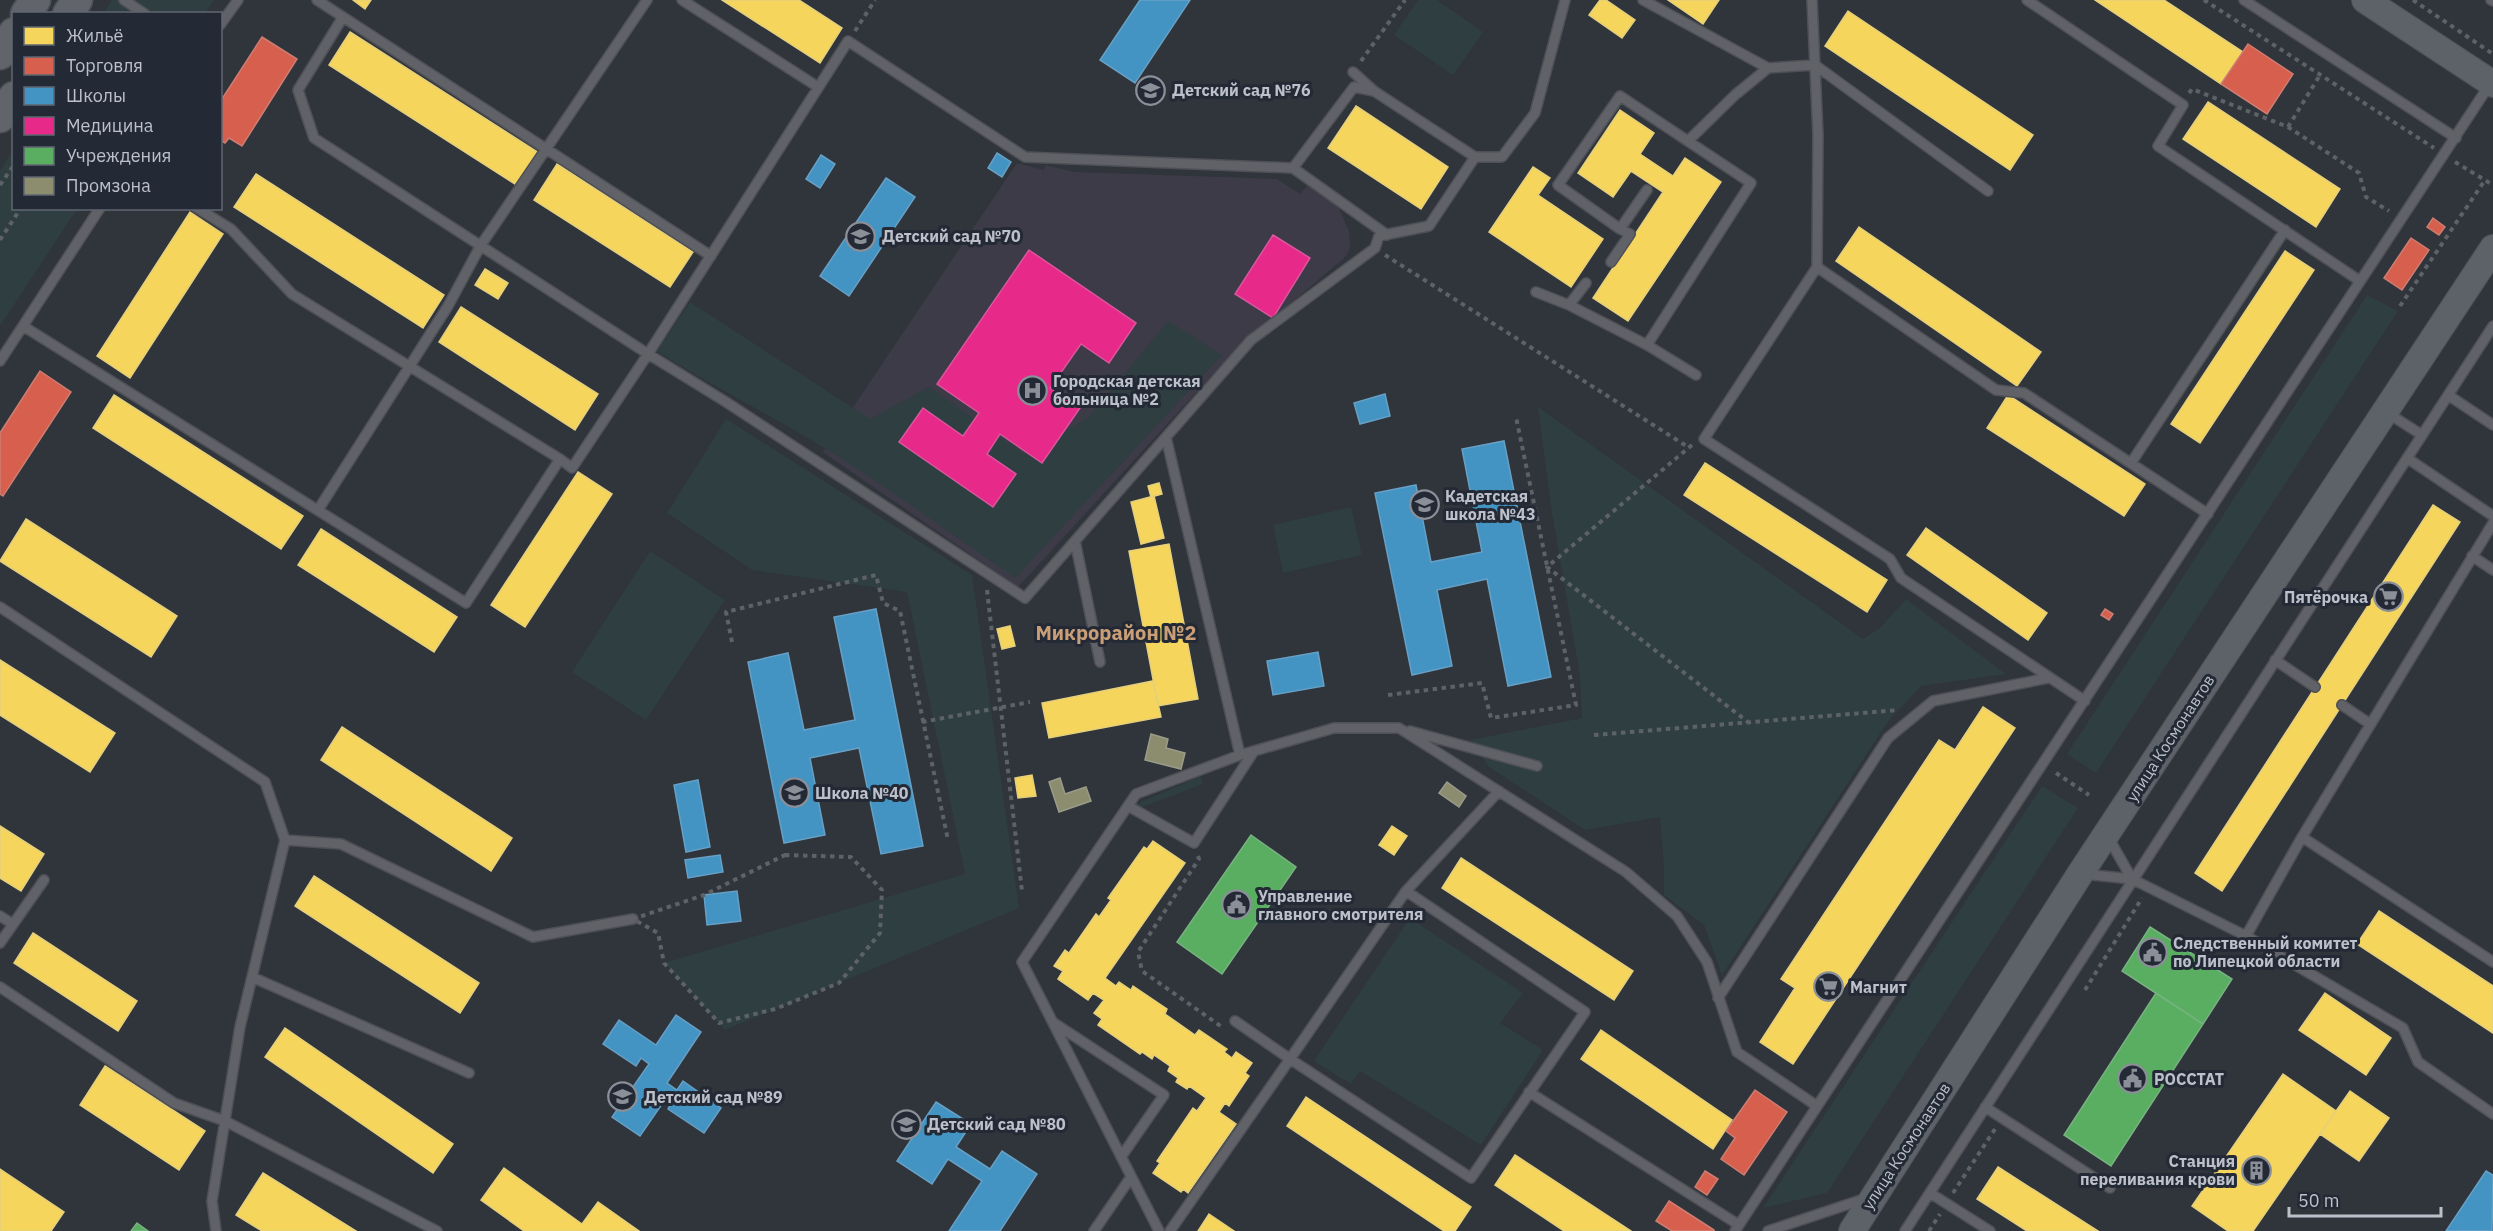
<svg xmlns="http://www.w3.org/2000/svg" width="2493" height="1231" viewBox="0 0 2493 1231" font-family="'IBM Plex Sans',sans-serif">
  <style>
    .medical { fill: #3d3b47 }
    .green { fill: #2e3e41 }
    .homes { fill: #f6d55c; stroke: #e4cf7d; stroke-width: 1.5 }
    .shops { fill: #d6604d; stroke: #ce7d72; stroke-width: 1.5 }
    .schools { fill: #4393c3; stroke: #67a0c5; stroke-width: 1.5 }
    .health { fill: #e7298a; stroke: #da569d; stroke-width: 1.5 }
    .public { fill: #5aae61; stroke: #77b380; stroke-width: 1.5 }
    .industry { fill: #8c8c6e; stroke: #9a9c8a; stroke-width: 1.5 }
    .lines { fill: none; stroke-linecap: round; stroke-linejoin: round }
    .service-casing { stroke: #4e5056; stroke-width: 12 }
    .secondary-casing { stroke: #4e5056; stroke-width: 28 }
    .primary-casing { stroke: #4d5157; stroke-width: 33 }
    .path { stroke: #5d6266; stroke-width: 4; stroke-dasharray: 4.5 4.5; stroke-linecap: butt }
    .service { stroke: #606268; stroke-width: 9 }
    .secondary { stroke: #5d6168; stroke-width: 26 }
    .primary { stroke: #61656b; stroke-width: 30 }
    .labels { text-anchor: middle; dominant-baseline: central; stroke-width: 6; stroke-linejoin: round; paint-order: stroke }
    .poi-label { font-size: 16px; font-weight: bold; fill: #bbc0ca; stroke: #232a36; text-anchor: start }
    .street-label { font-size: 16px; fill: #bbc0ca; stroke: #232a36 }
    .quarter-label { font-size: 20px; font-weight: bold; fill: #ca9f77; stroke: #232a36 }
  </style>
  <rect width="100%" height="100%" fill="#30343b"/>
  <path class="medical" d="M1017,163L1044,170L1045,165L1074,172L1277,179L1300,194L1309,184L1333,195L1349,231L1350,244L1348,253L1343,259L1273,318L1241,341L1242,350L1214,373L1018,587L823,452Z"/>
  <path class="green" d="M112,0H214L205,13L103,14Z
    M1418,0H1437L1483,32L1453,75L1394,35Z
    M13,150L14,208L77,209L0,326V171Z
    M2367,295L2398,311L2096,773L2067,754Z
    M690,302L870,419L929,387L1024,454L1088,418L1168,321L1222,355L1015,578C958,538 901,497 842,459C782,420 717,390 657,351Z
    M1538,407L1863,639L1880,628L1906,599L2006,674L1921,686L1889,720L1722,975L1704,925L1664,895V869L1660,817L1585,830L1489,767L1470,740L1582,718L1580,677L1551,507Z
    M726,419L972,575L1019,908L725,1030L664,963L965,874L907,592L752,570L667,513Z
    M1351,507L1362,555L1283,573L1273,525Z
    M650,551L725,600L646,720L572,672Z
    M1201,776L1203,784L1140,808L1136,804Z
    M2042,786L2078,808L1827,1193L1763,1208Z
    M1410,918L1523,993L1500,1023L1543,1050L1481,1145L1360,1071L1351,1084L1314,1061Z"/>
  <path class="homes" d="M353,0H371L365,9Z
    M722,0H799L842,28L820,63Z
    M1600,0H1606L1635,20L1622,38L1589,15Z
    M1668,0H1719L1703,24Z
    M2095,0H2164L2243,52L2221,84Z
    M1848,11L2033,135L2010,170L1825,46Z
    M350,32L539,153L518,186L329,65Z
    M2208,102L2340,189L2316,227L2183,139Z
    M1356,106L1448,167L1421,209L1328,148Z
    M1620,110L1654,133L1640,154L1673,176L1685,158L1721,182L1628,321L1593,298L1663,192L1631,171L1613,197L1578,173Z
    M1620,110L1654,133L1640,154L1673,176L1685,158L1721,182L1628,321L1593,298L1663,192L1631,171L1613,197L1578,173Z
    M557,164L693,252L670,287L534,200Z
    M1533,167L1550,178L1538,195L1603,239L1571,287L1489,232Z
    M1533,167L1550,178L1538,195L1603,239L1571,287L1489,232Z
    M256,174L444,295L423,328L234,207Z
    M190,212L223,234L130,378L97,356Z
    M1859,227L2041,352L2017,386L1836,261Z
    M2285,251L2314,270L2200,443L2171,424Z
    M485,269L508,283L498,299L475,285Z
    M461,307L598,394L575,430L439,342Z
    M114,395L303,516L281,549L93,428Z
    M2008,395L2145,484L2124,516L1987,428Z
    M1705,463L1887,580L1867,612L1684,495Z
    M578,472L612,494L525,627L491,605Z
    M1159,483L1162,494L1151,497L1148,486Z
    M1154,496L1164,538L1141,544L1131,502Z
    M2433,505L2460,522L2222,891L2195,873Z
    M26,519L177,616L151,657L0,561Z
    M1926,528L2047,613L2028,640L1907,555Z
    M321,529L457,617L434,652L298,565Z
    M1169,544L1198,699L1158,706L1129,551Z
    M1010,626L1015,646L1002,649L997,629Z
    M0,660L115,733L90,772L0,715Z
    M1153,681L1161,717L1049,738L1042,703Z
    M1983,707L2015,728L1793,1064L1760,1042L1795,988L1781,979L1939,740L1955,750Z
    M342,727L512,838L491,871L321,760Z
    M1032,775L1036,796L1018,798L1015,778Z
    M0,826L44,854L21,891L0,878Z
    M1392,826L1407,836L1394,855L1379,845Z
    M1153,841L1185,863L1105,978L1116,986L1119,982L1131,990L1133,986L1167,1009L1165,1014L1195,1035L1199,1030L1227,1049L1224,1052L1232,1058L1236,1052L1252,1063L1245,1073L1249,1076L1229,1106L1225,1103L1219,1112L1236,1124L1188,1193L1183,1189L1181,1192L1153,1173L1160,1163L1157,1161L1193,1108L1197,1111L1206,1098L1189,1086L1187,1089L1176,1082L1178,1078L1168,1071L1170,1066L1154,1055L1152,1059L1142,1052L1140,1054L1098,1025L1102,1019L1094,1013L1104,1000L1093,993L1088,1000L1058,979L1063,971L1054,966L1065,950L1069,953L1096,914L1099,917L1111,900L1108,898L1144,847L1147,849Z
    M1461,858L1633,971L1614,1000L1442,888Z
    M314,876L479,983L460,1013L295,906Z
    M2379,911L2493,986V1033L2357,944Z
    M33,933L137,1001L118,1031L14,963Z
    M2325,993L2391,1038L2366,1075L2299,1030Z
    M285,1028L453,1144L433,1173L265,1057Z
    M1601,1030L1732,1120L1713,1149L1581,1059Z
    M105,1066L205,1131L179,1170L80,1105Z
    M2283,1074L2336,1111L2253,1231H2228L2192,1206Z
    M2350,1091L2389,1118L2359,1161L2320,1134Z
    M1306,1097L1471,1207L1455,1231H1444L1287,1126Z
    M1515,1155L1631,1231H1564L1495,1185Z
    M1998,1167L2098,1231H2027L1977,1199Z
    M504,1168L582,1224L598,1202L639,1231H524L481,1200Z
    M0,1169L64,1212L51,1231H0Z
    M263,1173L356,1231H262L236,1215Z
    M1209,1214L1234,1231H1198Z"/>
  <path class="shops" d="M262,37L297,59L242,146L229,138L225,143L220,140V102Z
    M2248,44L2293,74L2267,114L2221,84Z
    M2433,218L2445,227L2439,235L2427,227Z
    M2411,238L2429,250L2402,290L2384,278Z
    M40,371L71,392L3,496L0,494V433Z
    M2105,609L2113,614L2109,620L2101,615Z
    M1755,1090L1787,1112L1744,1175L1721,1159L1735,1138L1726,1131Z
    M1705,1171L1718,1179L1707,1195L1695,1187Z
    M1669,1201L1714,1230V1231H1672L1656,1221Z"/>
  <path class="schools" d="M1140,0H1190L1135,83L1100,60Z
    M997,153L1011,162L1002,177L988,168Z
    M821,155L835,164L820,188L806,179Z
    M886,178L915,197L849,296L820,276Z
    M1385,394L1390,416L1360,424L1354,403Z
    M1504,441L1551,677L1508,686L1487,579L1437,590L1452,666L1412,675L1375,493L1416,485L1431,562L1482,552L1462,449Z
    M876,609L923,846L881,854L859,748L810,758L825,835L784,843L748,662L788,653L804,730L855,720L834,617Z
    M1318,652L1324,686L1273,695L1267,661Z
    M698,780L710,847L686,852L674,785Z
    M720,855L723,872L688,878L685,860Z
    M737,891L741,921L707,925L704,895Z
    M676,1015L701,1032L667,1083L677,1090L683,1081L721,1108L704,1133L668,1109L670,1105L664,1101L640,1136L612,1117L649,1064L641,1058L636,1066L603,1044L619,1020L656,1045Z
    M936,1102L971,1124L956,1147L990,1169L1002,1151L1037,1174L1000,1231H949L982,1181L948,1159L932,1184L897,1161Z
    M2486,1171L2493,1175L2492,1231H2446Z"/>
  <path class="health" d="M1273,235L1310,258L1273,318L1235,294Z
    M1029,250L1136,323L1109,363L1081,344L1050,388L1080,408L1042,463L1000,434L987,454L1016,474L993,507L899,442L923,408L963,436L979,413L937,384Z"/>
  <path class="public" d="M1251,835L1296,867L1222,974L1177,942Z
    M2150,927L2232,979L2203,1024L2122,971Z
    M2156,993L2203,1024L2111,1166L2064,1135Z
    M137,1223L148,1231H131Z"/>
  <path class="industry" d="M1151,734L1168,739L1166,748L1185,753L1181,769L1145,760Z
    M1060,778L1065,794L1086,787L1091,801L1059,812L1049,782Z
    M1447,782L1466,796L1459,807L1439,793Z"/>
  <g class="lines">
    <defs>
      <path id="service" d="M124,0L145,14
        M317,0L343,17L298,90L314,138L648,354L726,402L1025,598L1251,340L1375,248L1379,236L1429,226L1475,157
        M682,0L818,87
        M1643,0L1768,68L1815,65L1988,191
        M1812,0L1818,135L1817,267L1704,439L1890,559L1901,578L2085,701
        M2027,0L2183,105L2158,146L2360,281
        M2244,0L2456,138
        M2491,0L2493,1
        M343,17L711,256
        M220,25L238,0
        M1353,72L1374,91
        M1688,141L1735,95L1768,68
        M1293,168L1387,235
        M1647,190L1620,229L1558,185L1620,96L1751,183L1647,345
        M1611,262L1630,234L1620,229
        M1817,267L1996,390L2024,393L2208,514
        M1586,283L1569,305L1647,345L1696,375
        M1536,292L1569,305
        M23,326L466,603L560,459L292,294L231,229L197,208
        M0,361L100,208
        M2448,395L2493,425
        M2386,412L2422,435
        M1166,437L1240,755
        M2407,458L2493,516
        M560,459L572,468L648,354L848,41L1025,157L1293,168L1354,87L1374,91L1475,157H1502L1535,113L1565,0
        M2131,463L2285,230
        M318,510L448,306L481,245L647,0
        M1075,541L1100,662
        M2472,556L2493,570
        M0,607L265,782L285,840L240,1027L212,1201L216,1231
        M2275,660L2315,687
        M2342,705L2370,724
        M1410,731L1537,766
        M1128,806L1194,843L1254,751
        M2108,837L2132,879
        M2302,837L2493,962
        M285,840L341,844L533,937L633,919
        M2083,874L2132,879L2246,936L2403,1028L2418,1062L2493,1114
        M1406,891L1290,1059L1471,1178L1585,1012L1406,891L1499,791
        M0,916L13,924
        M2246,936L2302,837L2493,523
        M0,943L44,880
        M252,977L469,1073
        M0,987L174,1103L225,1121L437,1231
        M1718,998L1888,738L1933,701L2048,678
        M1054,1023L1164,1095L1121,1157
        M1529,1092L1739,1225
        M1985,1107L2110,1188
        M1930,1193L1990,1231
        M1094,1231L1131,1177
        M1159,1231L1022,962L1136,794L1240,755L1334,728H1399L1626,872L1677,916L1707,962L1737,1052L1817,1106
        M1170,1231L1290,1059L1235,1021
        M1735,1231L2490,84
        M1768,1231L1867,1198
        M1905,1231L2493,326"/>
      <path id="secondary" d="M2365,0L2493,84
        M1852,1231L2080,874L2493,248"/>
      <path id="primary" d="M26,14L35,0
        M68,14L77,0
        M0,54L14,33
        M0,117L14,97"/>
    </defs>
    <use href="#service" class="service-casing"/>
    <use href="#secondary" class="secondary-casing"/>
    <use href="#primary" class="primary-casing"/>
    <path class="path" d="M2204,0L2434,148
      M2413,0L2493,54
      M855,31L875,0
      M1361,61L1405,0
      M2189,93L2192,89L2288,127L2359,173L2366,197L2389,211
      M2288,127L2320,75
      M2455,162L2493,185
      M0,185L14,165
      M0,240L21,208
      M1385,255L1688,447
      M2400,306L2485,180
      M1692,445L1547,567L1748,722
      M987,590L1022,891
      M732,642L726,612L876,575L883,603L900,611L948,840
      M1388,695L1482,683L1491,718L1576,705L1516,417
      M922,722L1030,702
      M1594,735L1899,710
      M2056,773L2089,795
      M785,855L851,857L882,890L880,933L839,983L775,1009L719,1023L664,963L658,933L633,919L704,895Z
      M1198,856L1199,859L1138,952L1142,971L1222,1027
      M2085,990L2142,898
      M1953,1193L1995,1129
      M1929,1231L1940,1214"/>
    <use href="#service" class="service"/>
    <use href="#secondary" class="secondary"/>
    <use href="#primary" class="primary"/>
  </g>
  <defs>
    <symbol id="school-ring" viewBox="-11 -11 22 22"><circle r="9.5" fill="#232a36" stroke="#8a8f98" stroke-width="1.5"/><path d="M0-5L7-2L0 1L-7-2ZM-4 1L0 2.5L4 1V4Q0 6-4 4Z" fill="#8a8f98"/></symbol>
    <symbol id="hospital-ring" viewBox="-11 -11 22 22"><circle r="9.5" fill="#232a36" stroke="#8a8f98" stroke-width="1.5"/><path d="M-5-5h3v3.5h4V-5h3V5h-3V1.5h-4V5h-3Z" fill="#8a8f98"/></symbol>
    <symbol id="supermarket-ring" viewBox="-11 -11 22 22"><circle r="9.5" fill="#232a36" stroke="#8a8f98" stroke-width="1.5"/><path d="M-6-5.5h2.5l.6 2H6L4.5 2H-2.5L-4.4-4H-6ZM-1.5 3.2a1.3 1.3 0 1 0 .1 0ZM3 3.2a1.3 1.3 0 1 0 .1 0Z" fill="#8a8f98"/></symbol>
    <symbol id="civic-ring" viewBox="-11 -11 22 22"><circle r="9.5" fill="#232a36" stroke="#8a8f98" stroke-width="1.5"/><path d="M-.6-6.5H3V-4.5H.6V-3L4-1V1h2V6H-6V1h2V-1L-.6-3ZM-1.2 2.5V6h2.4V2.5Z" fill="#8a8f98"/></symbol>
    <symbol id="building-ring" viewBox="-11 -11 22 22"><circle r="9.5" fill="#232a36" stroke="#8a8f98" stroke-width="1.5"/><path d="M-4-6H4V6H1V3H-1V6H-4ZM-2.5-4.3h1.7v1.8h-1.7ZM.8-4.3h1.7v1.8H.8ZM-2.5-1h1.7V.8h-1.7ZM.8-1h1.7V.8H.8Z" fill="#8a8f98"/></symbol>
  </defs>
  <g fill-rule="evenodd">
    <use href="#school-ring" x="1134" y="74" width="33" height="33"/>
    <use href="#school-ring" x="844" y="220" width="33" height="33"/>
    <use href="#hospital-ring" x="1016" y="374" width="33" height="33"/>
    <use href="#school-ring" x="1408" y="488" width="33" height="33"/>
    <use href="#supermarket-ring" x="2372" y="580" width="33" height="33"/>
    <use href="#school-ring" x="778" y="776" width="33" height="33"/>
    <use href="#civic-ring" x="1220" y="888" width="33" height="33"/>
    <use href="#civic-ring" x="2136" y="936" width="33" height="33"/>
    <use href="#supermarket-ring" x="1812" y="970" width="33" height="33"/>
    <use href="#civic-ring" x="2116" y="1062" width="33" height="33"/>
    <use href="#school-ring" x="606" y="1080" width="33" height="33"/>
    <use href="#school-ring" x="890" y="1108" width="33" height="33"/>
    <use href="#building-ring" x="2240" y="1154" width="33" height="33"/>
  </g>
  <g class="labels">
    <g class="poi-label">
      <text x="1172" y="90">Детский сад №76</text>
      <text x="882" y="236">Детский сад №70</text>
      <text x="1053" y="381">Городская детская<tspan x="1053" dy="18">больница №2</tspan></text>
      <text x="1445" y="496">Кадетская<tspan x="1445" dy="18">школа №43</tspan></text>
      <text x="2368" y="597" text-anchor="end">Пятёрочка</text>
      <text x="815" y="793">Школа №40</text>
      <text x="1258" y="896">Управление<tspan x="1258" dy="18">главного смотрителя</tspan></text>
      <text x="2173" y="943">Следственный комитет<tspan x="2173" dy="18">по Липецкой области</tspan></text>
      <text x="1850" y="987">Магнит</text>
      <text x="2154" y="1079">РОССТАТ</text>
      <text x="644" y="1097">Детский сад №89</text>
      <text x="927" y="1124">Детский сад №80</text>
      <text x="2235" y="1161" text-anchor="end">Станция<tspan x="2235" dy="18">переливания крови</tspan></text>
    </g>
    <g class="street-label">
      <text transform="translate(2170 738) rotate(-57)">улица Космонавтов</text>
      <text transform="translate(1906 1146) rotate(-57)">улица Космонавтов</text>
    </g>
    <g class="quarter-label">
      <text x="1116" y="632">Микрорайон №2</text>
    </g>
  </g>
  <rect x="12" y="12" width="210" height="198" fill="#232a36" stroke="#606671" stroke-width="1.5"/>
  <rect x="24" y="27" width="30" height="18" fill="#f6d55c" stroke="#606671" stroke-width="1.5"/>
  <text x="66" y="42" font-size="18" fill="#bbc0ca">Жильё</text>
  <rect x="24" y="57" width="30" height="18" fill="#d6604d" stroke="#606671" stroke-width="1.5"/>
  <text x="66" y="72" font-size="18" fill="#bbc0ca">Торговля</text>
  <rect x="24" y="87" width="30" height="18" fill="#4393c3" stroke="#606671" stroke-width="1.5"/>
  <text x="66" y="102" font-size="18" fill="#bbc0ca">Школы</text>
  <rect x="24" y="117" width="30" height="18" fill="#e7298a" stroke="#606671" stroke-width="1.5"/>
  <text x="66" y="132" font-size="18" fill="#bbc0ca">Медицина</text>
  <rect x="24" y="147" width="30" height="18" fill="#5aae61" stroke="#606671" stroke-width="1.5"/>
  <text x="66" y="162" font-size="18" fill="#bbc0ca">Учреждения</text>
  <rect x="24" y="177" width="30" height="18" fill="#8c8c6e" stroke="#606671" stroke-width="1.5"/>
  <text x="66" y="192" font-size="18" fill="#bbc0ca">Промзона</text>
  <path d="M2289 1207v9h152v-9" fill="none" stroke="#bbc0ca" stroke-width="3"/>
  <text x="2298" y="1207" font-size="18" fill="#bbc0ca" stroke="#232a36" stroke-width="4.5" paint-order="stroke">50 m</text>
</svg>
